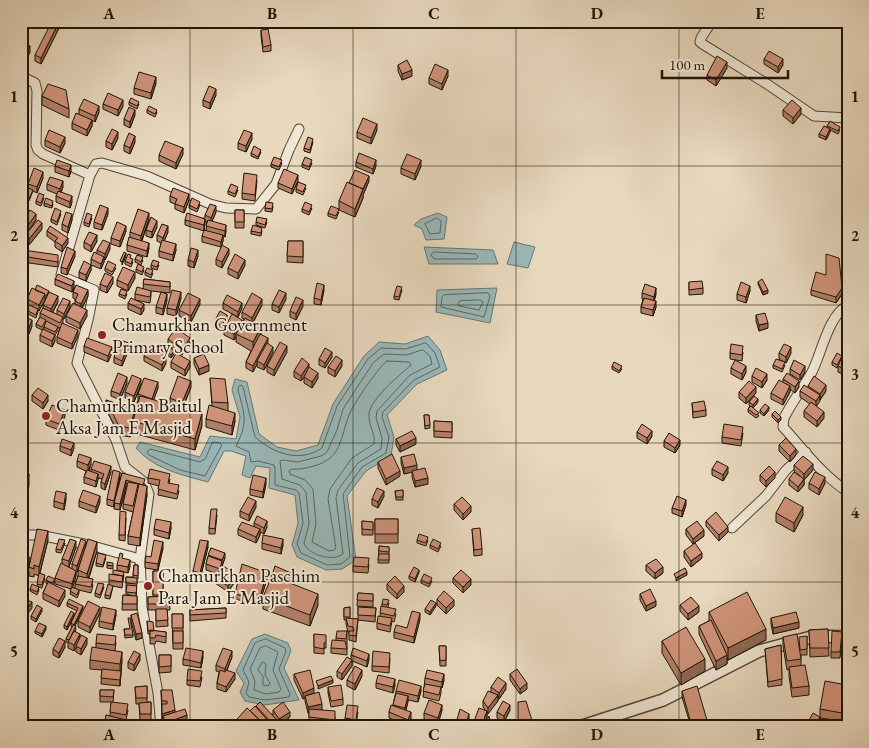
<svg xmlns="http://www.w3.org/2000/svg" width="869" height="748" viewBox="0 0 869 748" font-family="'EB Garamond',serif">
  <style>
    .water { fill: #99b8b9; stroke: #687772 }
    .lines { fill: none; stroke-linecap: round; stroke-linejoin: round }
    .shore { stroke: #5c6660; stroke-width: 1 }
    .minor-casing { stroke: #504636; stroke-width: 11 }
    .tertiary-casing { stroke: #504636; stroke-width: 14 }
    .minor { stroke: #f0e6d5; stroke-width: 9 }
    .tertiary { stroke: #f0e6d5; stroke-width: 11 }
    .wall { fill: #b37f69; stroke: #1e1508; fill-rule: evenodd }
    .shaded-wall { fill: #926855; stroke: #1e1508 }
    .building { fill: #d0947a; stroke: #1e1508 }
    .grid { fill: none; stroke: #1e1508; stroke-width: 1; stroke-opacity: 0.55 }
    .poi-dot { fill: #8f2418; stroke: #f0e6d5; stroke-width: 2 }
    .labels { text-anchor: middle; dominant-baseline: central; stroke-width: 4; stroke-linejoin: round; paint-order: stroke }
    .poi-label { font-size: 19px; fill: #1e1508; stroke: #f0e6d5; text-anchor: start }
    .neatline { fill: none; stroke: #1e1508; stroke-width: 2 }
    .grid-label { font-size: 16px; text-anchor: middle; font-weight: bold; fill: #1e1508 }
  </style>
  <rect width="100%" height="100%" fill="#e8d8be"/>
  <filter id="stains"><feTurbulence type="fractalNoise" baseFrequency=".004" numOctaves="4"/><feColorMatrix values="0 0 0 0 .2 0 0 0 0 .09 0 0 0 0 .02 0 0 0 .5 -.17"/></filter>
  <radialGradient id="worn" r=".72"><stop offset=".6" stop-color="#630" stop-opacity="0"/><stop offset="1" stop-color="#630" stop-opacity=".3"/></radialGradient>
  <path class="water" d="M438,213L447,217L444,239L426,240L422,229L414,225L421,219Z
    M514,242L535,247L528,268L507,264Z
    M424,247L493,250L498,264H429Z
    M497,288L490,323L436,312L437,290Z
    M428,336L440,350L447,370L417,384L387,415L394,437L391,456L366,471L347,496L356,560L342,569L326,570L297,557L292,545L298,523L295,495L269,488L270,468L256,466L250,478L242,475L246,456L231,451H224L208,482C182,475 154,469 136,448L140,442L200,457L210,436L236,439L240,417L232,390L235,379L247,382L259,434L277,447L296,451L318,445L333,404L364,356L379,342L405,344Z
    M265,634L288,643L291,651L284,668L299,700L265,705L245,701L240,692L244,683L236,671L252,639Z"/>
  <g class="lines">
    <path class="shore" d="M437,218L441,221L440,233L430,234L425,224Z
      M434,252L476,254L478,257L476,259H434L431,255Z
      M488,293L490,296L484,317L441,307L442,297L444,295Z
      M480,300L483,302L479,310L459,306L458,304L460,301Z
      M426,343L435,353L440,367L414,380L383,412L382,417L389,437L386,453L362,467L343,494L350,557L341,564L327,565L301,553L297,544L303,523L299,493L296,490L275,485V469L274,465L258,461L251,462L249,452L236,446C248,423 245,415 238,390V387L241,385L243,387L255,437C274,454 300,463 322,448L337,406L368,359L381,348L405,349Z
      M423,350L430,356L432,364L410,375L377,411L376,418L382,438L381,449L358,463L338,490L336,498L343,554C333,562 308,555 304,543L309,524L306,492L300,485L282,479L280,461L283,460L298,462L321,456L327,452L337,430L343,409L373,363L384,354L406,355Z
      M387,361L409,362L411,365C400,375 370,399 369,414C368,425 376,434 374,444L352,458L330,489L328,499L336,548L334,550L329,551L312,542L316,524L313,489L305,480L290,474L289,471L291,469C299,470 306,468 314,466C342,458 340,439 349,415C352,406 379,366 387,361Z
      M213,442L220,443L222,445L205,476L180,470L149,455L147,452L150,449L200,462L205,459Z
      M266,639L285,648L286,651L279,669L290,694L289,697L265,700L249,697L246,693L249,682L243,670L255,643Z
      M266,646L278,652L273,670L281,689L279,692L266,694L254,690L255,681L250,669L260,648Z
      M263,662L266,664L265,675L270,683L268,686L263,685V676L258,670Z"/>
    <defs>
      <path id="minor" d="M712,21L701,38L700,42L704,45L767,84L814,116L848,118
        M21,76L35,83L37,91L36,145L38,150L43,154L90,175L61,275L63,277L94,290L88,320L77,363L116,440L125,467L144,482L149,494L140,559L141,579L142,607L158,693L161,727
        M90,175L96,164L102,163L147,176L210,204L226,208L256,209L276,184L289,150L299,129
        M848,305C828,316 822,352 812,372C803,388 792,402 784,418L783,427C804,450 822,475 848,492
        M732,528L766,496L786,470L806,452
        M21,535H39L89,545L140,559"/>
      <path id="tertiary" d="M579,727L663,700L759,651L815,636L848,637"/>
    </defs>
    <use href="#minor" class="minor-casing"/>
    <use href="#tertiary" class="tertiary-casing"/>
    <use href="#minor" class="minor"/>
    <use href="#tertiary" class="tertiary"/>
  </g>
  <path class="wall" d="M59,28L41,64L35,61V55Z
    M261,30L271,45V51L263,52L261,36Z
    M21,42L30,52L27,58L21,55Z
    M764,59L783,65L778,73L764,64Z
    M398,65L412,76L402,80L398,71Z
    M727,68L716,86L707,80V75Z
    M448,76L442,90L429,84V78Z
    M156,83L151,99L134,94V88Z
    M216,95L210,109L203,106V100Z
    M42,96L69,109V118L42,105Z
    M129,102L139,104L137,109L129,105Z
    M103,104L123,106L118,116L103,109Z
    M79,109L99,112L95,122L92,120V126L87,136L72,129V123L79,114Z
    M147,110L157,112L155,117L147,113Z
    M783,110L801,114L793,124L783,116Z
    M135,115L130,128L124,125V119Z
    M827,126L840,130L838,134L830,130V132L826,140L819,137V134L827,128Z
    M377,130L371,144L357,138V132Z
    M118,138L112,150L106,147V141Z
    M252,139L246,152L238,149V143Z
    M45,140L65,143L60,153L45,146Z
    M135,142L130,154L124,151V145Z
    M313,142L310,153L304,151V148Z
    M261,152L258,159L251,156V153Z
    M183,154L176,169L159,161V155Z
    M356,162L376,166L373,174L356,167Z
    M282,163L279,170L271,167V164Z
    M312,163L309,170L302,167V164Z
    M55,166L71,171L69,177L55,172Z
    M421,166L415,180L401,174V168Z
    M43,178L37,193L33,191L29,201L23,199V196L28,188V184Z
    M257,180L255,201L242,199V193Z
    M298,181L292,194L278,188V183Z
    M369,181L363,195V198L355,217L339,210V201L349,183Z
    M47,184L63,187L61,192L72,202L70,208L56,202V196L57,194L47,190Z
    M306,188L303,195L296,192V189Z
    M238,190L235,197L228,194V191Z
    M170,196L189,200L184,213L175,209V204L170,202Z
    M44,198L41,206L36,204V201Z
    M44,203L53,204L52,208L44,206Z
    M189,205H200L197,212L189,208Z
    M273,206L272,212L265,211V208Z
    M312,208L309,215L302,212V209Z
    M235,210H244V228H235Z
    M216,212L212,221L226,231L225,237L223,236V241L221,247L202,242V236L206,230L207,222L205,221L204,231L185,225V220L205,218V215Z
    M339,212L336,219L328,216V213Z
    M61,214L57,225L51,222V219Z
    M108,214L102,230L94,228V222Z
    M92,218L89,227L84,225V222Z
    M149,219L142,241L149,248L147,257L127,251V245L130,237V232Z
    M36,220L31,227L42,229L29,245L25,241V235L27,233L21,229V223Z
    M72,220L68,233L62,230V224Z
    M256,222H267L265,228L256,225Z
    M157,227L152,238L146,236V230Z
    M47,231L68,243L62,252L55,247V242L47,236Z
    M126,231L120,247L111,244V238Z
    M251,231H262L261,236L251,234Z
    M168,232L164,241L176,250L173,261L159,257V251L161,243L157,241V235Z
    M97,241L91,252L84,248V242Z
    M288,241H303V263L287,262Z
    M110,249L105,260L104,259V262L101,269L91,265V270L86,281L79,278V272L91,264V259L97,253V250Z
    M229,254L222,268L216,265V259Z
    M22,256L58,261V267L22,262Z
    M75,256L67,275L61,273V267Z
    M198,256L194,268L188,266V260Z
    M848,258V272L842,270V264Z
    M135,259L143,260L141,265L135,262Z
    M125,261L133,262L131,267L125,264Z
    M151,265H159L157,270L151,268Z
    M245,265L238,279L228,274V268Z
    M105,268H116L112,275L105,271Z
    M136,269L144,270L142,275L136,272Z
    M145,272L153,273L151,278L145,275Z
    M826,275L842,294L836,303L811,295V290Z
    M135,278L128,291L117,286V280Z
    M55,279L74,287L72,292L55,285Z
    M144,279L170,282V293L151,291V296L150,303L135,300V294L143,289Z
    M689,282L703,288V294L689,295Z
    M758,282L768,293L763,295L758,284Z
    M113,283L107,293L100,290V284Z
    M35,290L49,292L58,302L53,312L57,315V310L70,307L64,319H63V323L78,336L72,349L57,343V337L60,328L58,327V330L55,335L44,330V327L42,330L36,327V324L40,317V313L43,309V305L46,299L45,298L39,311L38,310V312L36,318L24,312V309L27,304V299Z
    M324,290L321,305L314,304V298Z
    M402,290L399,300L394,299V296Z
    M750,291L746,303L737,300V294Z
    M73,292L88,296L82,308L87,316L80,329L66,322V316L75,304V299L73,298Z
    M642,293L656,294L654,301L656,307L653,316L641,313V307L643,299H642Z
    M119,294H127L125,299L119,296Z
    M181,298L176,316L167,314V308Z
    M286,299L279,313L272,310V304Z
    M167,300L163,315L156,313V307Z
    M128,303L144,310L141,315L128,309Z
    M223,303L242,308L238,317L223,309Z
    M200,304L191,322L179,316V310Z
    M262,305L253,323L273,352L264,370L257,367V364L253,372L246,368V362L251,351L236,342V337L234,340L224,335V329L242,323L244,319L242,318V312Z
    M303,306L296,320L290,317V311Z
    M21,315L32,326L29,334L21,330Z
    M756,315L768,328L759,331L756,321Z
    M227,321L222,332L214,328V322Z
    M40,335L55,341L52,347L40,341Z
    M168,339L190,344L182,355L168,345Z
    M84,346L112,353L108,362L84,352Z
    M161,347L174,354L171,358L161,350Z
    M129,349L122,366L114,363V357Z
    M287,352L274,376L267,372V366Z
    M743,352L742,361L730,359V353Z
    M848,352V367L844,375L838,372V366L837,368L832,365V362Z
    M779,353H791L786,363L779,359Z
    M144,356L166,363L162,371L144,361Z
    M332,357L325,368L319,365V359Z
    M194,358L209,371L199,375L194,364Z
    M171,362L190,367L185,376L171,368Z
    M773,365H785L782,372L773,368Z
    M342,366L335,377L328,373V367Z
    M612,366L622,369L619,373L612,369Z
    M309,368L318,378L312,388L304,383V377L301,381L294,377V371Z
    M731,368L746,372L742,380L731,374Z
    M790,369L805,372L800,380L790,374Z
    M752,376L767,380L762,388L752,382Z
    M210,378L228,403V410L235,421L232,435L206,427V419L212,406Z
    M783,379L799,387L795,393L790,389V392L783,405L771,399V393L783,382Z
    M127,383L120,400L111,396V391Z
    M141,384L134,402L125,398V392Z
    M808,386L826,391L816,406L824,418L817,427L804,417V411L810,404L800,397V391L808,387Z
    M191,387L183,408L202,425L195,450L133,433V426L130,437L119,435L106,409V400L135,412L138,400V394L158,388L153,400L173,405L170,404V398Z
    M739,392L756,393L746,404L739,398Z
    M32,395L48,401L43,409L32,401Z
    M848,398V411L843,406V404Z
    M749,402H758L753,408L759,416L756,418L748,412V409L750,406L749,405Z
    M692,403L706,410V416L693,418Z
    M760,410H769L764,416L760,413Z
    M772,414L781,420L778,423L772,417Z
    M424,415H429L430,428L425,429Z
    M65,416L59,430L46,425V419Z
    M434,421L452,422V438L434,437Z
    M637,432L652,436L647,444L637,438Z
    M743,433L741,446L722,443V437Z
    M396,439L416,444L400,452L396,445Z
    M664,441L680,445L675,453L664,447Z
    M779,445L796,455L790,462L779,451Z
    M60,446L74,448L71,456L60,451Z
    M401,457L417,470L428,484L415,487L412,477V472L404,474L401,463Z
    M77,461L91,464L89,471L91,472V469L111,472L105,490L101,488V482L102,479L98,478L96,487L84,483V477L86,471L77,467Z
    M378,462L400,476L386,485L378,468Z
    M794,465L813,470L804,480V485L798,492L789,485V479L800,476L794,471Z
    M712,469L728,473L723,481L712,475Z
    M122,473L145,484L147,495L140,546L128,544V536L133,512L123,509V504L127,486H126L120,510L114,509V504V507L107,505V499L120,477L116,498Z
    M760,475L775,478L766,487L760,481Z
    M148,478L170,479L169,483L179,491L177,499L158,495L159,486L148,483Z
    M809,483H825L819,495L809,489Z
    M266,484L263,498L250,495V489Z
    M403,490V500H396L395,491Z
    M384,496L378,508L372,505V499Z
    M66,499L64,510L54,507V501Z
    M79,501L100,502L96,513L79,507Z
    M454,504L471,512L463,520L454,510Z
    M686,505L682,517L672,513V508Z
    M256,507L249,521L240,517V511Z
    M776,513L803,515L794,532L776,522Z
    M217,515L215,534H209V528Z
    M126,518L125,541L119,540V535Z
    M375,519H398V543H375Z
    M362,521L373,522V535H362Z
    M706,521L728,532L719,541L706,526Z
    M254,523L267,527L264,534L260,532V535L256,543L238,535V529L254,527Z
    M171,528L169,539L154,535V529Z
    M472,529L482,549V555L474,556Z
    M686,529L704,536L693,544L686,535Z
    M48,540L40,573L45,578L42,588L38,587L39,590L37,595L30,591V589L37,586L39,576L34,574V577L29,576V571L21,570L22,558H30Z
    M417,540H428L426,546L417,543Z
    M65,543L61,553L56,552V549Z
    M262,543L283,545L281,554L262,549Z
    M86,545L97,551L89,578L93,585L91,593L79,590V593L77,598L70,594L71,589L55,584V578L62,564V559L76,547L69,567L72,569V564ZM78,569V576L75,584V588L72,587L76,576V571L77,572Z
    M430,545L441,546L438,552L430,548Z
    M379,546L389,547V563H378Z
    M208,547L200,579L193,577V571Z
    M163,548L158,570L145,568V562Z
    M211,548L225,558L222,566L236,580L228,592L215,583V578L218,574L206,570V564Z
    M684,551L702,558L691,567L684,557Z
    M106,558L103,567L96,566V563Z
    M123,558L130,566L128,573L117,570V565Z
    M369,564L368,573L353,572V566Z
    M107,565L113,566V569L107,568Z
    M134,565H138V579H137L136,596H137V610H122L123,595L133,596L126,594V577H133Z
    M646,565L663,573L655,579L646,571Z
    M153,571H163V596H169L170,610H167L168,626L156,627V610H148V597H153Z
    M419,572L415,582L409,579V576Z
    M124,575L122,588L113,586L110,599L105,598V595L109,585V580Z
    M291,578L289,583L318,605L310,626L263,609V597Z
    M453,578L471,585L463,593L453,583Z
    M267,579L259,605L235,599V594Z
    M46,580L55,582L53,584L65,596L59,607L43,599V593L47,584L46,583Z
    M421,580L432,581L429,587L421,583Z
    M387,584L404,592L397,599L387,590Z
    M104,587L100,598L95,596V593Z
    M358,593L373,594V607L357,606Z
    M640,594L656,606L646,611L640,600Z
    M437,599L454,606L446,614L437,605Z
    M67,603L83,608L75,626L76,629L75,632L80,638L87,644L81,655L76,652V647L74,651L68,648V643L66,642V639L72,627L71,626V623L77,611L67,606Z
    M389,603L388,607L396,614L394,622L392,621L390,632L377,629V623L380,616L382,604Z
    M680,605L699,612L688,620L680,611Z
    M436,606L430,615L425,612V609Z
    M350,607V619H358V607L376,608L375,622L358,620L356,642L349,640V632H348L346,624V620H344V608Z
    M226,608V618L190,621V610Z
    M42,611L36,622L31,619V616Z
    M709,612L766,640L728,660L727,658V664L716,670L699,634V626L709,621Z
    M100,613L90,633L78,627V621Z
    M172,614H183V649H173Z
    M116,615L113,630L99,627V621Z
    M131,615L142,638L136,640L131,621Z
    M74,616L67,630L64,628V625Z
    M771,618L799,628L773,634L771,624Z
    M420,619L414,643L394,638V632L407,628Z
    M147,621L154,631L166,632V643L156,641L155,644H150V634H148Z
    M46,629L42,637L35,633V631Z
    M124,629H129L133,635V637L125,638Z
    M828,629L829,656L810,657L809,630Z
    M347,631V655L331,653V648L336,640V638Z
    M314,634L326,642V648H324V654L314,653Z
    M848,635V662L843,661V656Z
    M807,636V655H801V665L809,686V695L792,697L789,676V669L787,670L783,646V637L800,648Z
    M842,638L840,658H831V652Z
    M662,641L705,671L681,685L662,653Z
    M116,642L115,651L122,660L120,686L101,684L102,670L90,669V660L96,648V643Z
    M781,645L782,685L768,687L765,649Z
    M439,646H446V666H440Z
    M65,647L59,658L53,655V649Z
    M159,655H171V672L159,673Z
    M351,655L369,659L367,667L352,661V666L342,680L337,677V671L351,659Z
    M203,657L201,668L183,665V659Z
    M232,657L227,670L235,679L226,692L217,689V683L219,672L216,671V665Z
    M390,658L389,673L372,671V666Z
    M140,660L134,671L128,668V662Z
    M294,674L314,693L322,710L335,717V725L309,723V713H308L305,701V698L303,699L294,680Z
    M510,674L527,689L520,694L510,680Z
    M362,676L355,690L347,686V680Z
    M202,677L200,687L187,685V680Z
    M425,678L444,680L442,688H441V693L439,701L423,697Z
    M376,683L395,685L393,693L376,688Z
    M147,686V702H151V720H140L139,704H136L135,687Z
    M328,687L343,699V705L331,707L328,693Z
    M491,687L506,689L499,699L498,698V701L487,713V717L484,727H473V724L485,710L483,707V701L491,692Z
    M100,690H114L113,703L128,710L126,720L146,727H104L106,715L110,716L111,702H100Z
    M161,690L175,712L187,721L184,722L186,727H165L162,719Z
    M396,691H421L418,702L408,700L406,710L411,718L408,725L389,718V712L393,705Z
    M682,691L709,727H691L682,697Z
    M847,694L842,721L820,718V723V709Z
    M256,706L273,715V710L290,717L279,725L276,721V725L274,727H230L250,711L256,708Z
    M442,710L438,724L424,719V713Z
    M510,710L504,722L497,718V712Z
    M358,712L356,725L345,724V718Z"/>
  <path class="shaded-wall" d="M28,21H32L22,36V30Z
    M59,22V28L41,64V58Z
    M30,46V52L27,58V52Z
    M783,59V65L778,73V67Z
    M727,62V68L716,86V80Z
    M412,70V76L402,80V74Z
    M448,70V76L442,90V84Z
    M156,77V83L151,99V93Z
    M216,89V95L210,109V103Z
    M123,100V106L118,116V110Z
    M99,106V112L95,122V116Z
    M801,108V114L793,124V118Z
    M135,110V115L130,128V122Z
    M92,120V126L87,136V130Z
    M377,124V130L371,144V138Z
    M830,129V132L826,140V137Z
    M118,132V138L112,150V144Z
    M252,133V139L246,152V146Z
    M135,136V142L130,154V148Z
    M65,137V143L60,153V147Z
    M183,148V154L176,169V163Z
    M27,151V156L22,165V160Z
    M376,160V166L373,174V169Z
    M421,160V166L415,180V174Z
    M71,165V171L69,177V171Z
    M43,172V178L37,193V187Z
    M298,175V181L292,194V189Z
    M369,176V181L363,195V198L355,217V209Z
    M63,181V187L60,195V189Z
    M189,194V200L184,213V207Z
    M72,196V202L70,208V202Z
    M216,206V212L211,224V218Z
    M108,208V214L102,230V225Z
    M149,213V219L141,242V236Z
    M36,214V220L27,233V227Z
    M72,214V220L68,233V227Z
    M205,219V224L204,231V225Z
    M157,221V227L152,238V232Z
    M42,223V229L29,245V239Z
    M226,225V231L225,237V231Z
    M126,226V231L120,247V241Z
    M168,226V232L163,244V238Z
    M97,235V241L91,252V246Z
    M223,235V241L221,247V242Z
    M68,238V243L62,252V246Z
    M110,243V249L105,260V254Z
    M149,243V248L147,257V251Z
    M176,244V250L173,261V255Z
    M229,249V254L222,268V262Z
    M198,250V256L194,268V262Z
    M75,251V256L67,275V269Z
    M126,253V256L122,265V262Z
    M104,257V262L101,269V264Z
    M245,260V265L238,279V273Z
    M91,265V270L86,281V275Z
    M135,272V278L128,291V285Z
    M113,277V283L107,293V287Z
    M74,281V287L72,292V286Z
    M324,285V290L321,305V300Z
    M750,286V291L746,303V297Z
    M656,288V294L654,302V297Z
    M842,288V294L836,303V297Z
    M88,290V296L81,310V304Z
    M768,290V293L763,295V292Z
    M181,292V298L176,316V310Z
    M286,293V299L279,313V307Z
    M45,294V300L39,311V305Z
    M167,294V300L163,315V309Z
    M58,296V302L51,315V309Z
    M200,299V304L191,322V316Z
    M262,299V305L252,324V318Z
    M303,300V306L296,320V314Z
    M70,301V307L64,319V314Z
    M656,301V307L653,316V310Z
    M242,303V308L238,317V312Z
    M144,304V310L141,315V309Z
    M87,310V316L80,329V323Z
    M227,315V321L222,332V326Z
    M32,320V326L29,334V328Z
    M242,320V326L236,334V337L234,340V334Z
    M768,323V328L759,331V325Z
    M261,327V336L253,351V342Z
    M78,330V336L72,349V344Z
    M55,335V341L52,347V341Z
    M190,338V344L182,355V350Z
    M268,338V343L258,362L257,361V364L253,372V366Z
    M129,343V349L122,366V361Z
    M287,346V352L274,376V370Z
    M112,347V353L108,362V356Z
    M273,347V352L264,370V365Z
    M791,347V353L786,363V357Z
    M174,351V354L171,358V355Z
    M332,352V357L325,368V363Z
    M166,357V363L162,371V365Z
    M342,360V366L335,377V371Z
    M190,361V367L185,376V370Z
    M848,361V367L844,375V369Z
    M309,364V370L301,381V376Z
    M209,365V371L199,375V369Z
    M746,366V372L742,380V374Z
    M805,366V372L800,380V375Z
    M318,373V378L312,388V382Z
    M767,374V380L762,388V382Z
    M127,377V383L120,400V394Z
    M141,379V384L134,402V396Z
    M191,381V387L182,409V403Z
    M799,381V387L795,393V387Z
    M158,382V388L152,405V399Z
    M826,385V391L820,400V394Z
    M790,386V392L783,405V400Z
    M756,387V393L746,404V398Z
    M48,395V401L43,409V403Z
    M820,395V401L816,407V401Z
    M758,399V402L753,408V405Z
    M769,407V410L764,416V414Z
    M135,409V417L133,421V426L130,437V428Z
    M65,410V416L59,430V424Z
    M824,412V418L817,427V421Z
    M202,413V425L195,450V439Z
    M235,413V421L232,435V426Z
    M781,417V420L778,423V420Z
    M652,431V436L647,444V438Z
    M416,438V444L400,452V446Z
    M680,440V445L675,453V448Z
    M74,443V448L71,456V450Z
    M796,449V455L790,462V456Z
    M91,458V464L88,471V465Z
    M813,464V470L804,480V474Z
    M417,465V471L404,474V468Z
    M111,466V472L105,490V484Z
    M728,467V473L723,481V475Z
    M400,471V476L386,485V479Z
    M120,472V477L114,507V501Z
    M775,472V478L766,487V481Z
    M29,474V486L21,517V506Z
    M98,474V480L96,487V481Z
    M825,477V483L819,495V489Z
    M266,478V484L263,498V492Z
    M428,478V484L415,487V481Z
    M804,479V485L798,492V487Z
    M126,480V486L120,510V504Z
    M147,486V495L140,546V538Z
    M384,491V496L378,508V502Z
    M66,493V499L64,510V504Z
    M100,496V502L96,513V507Z
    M686,500V505L682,517V511Z
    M256,501V507L249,521V515Z
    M471,506V512L463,520V514Z
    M803,507V515L794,532V523Z
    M267,521V527L264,534V528Z
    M171,522V528L169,539V533Z
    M728,527V532L719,541V535Z
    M260,529V535L256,543V537Z
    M704,530V536L693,544V539Z
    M48,531V540L39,576V567Z
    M283,539V545L281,554V548Z
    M76,541V547L69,567V561Z
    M86,541V547L77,572V566Z
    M208,541V547L200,579V573Z
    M97,542V551L87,582V574Z
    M163,542V548L158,570V564Z
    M225,553V558L222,566V560Z
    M702,553V558L691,567V561Z
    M130,560V566L128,573V567Z
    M663,567V573L655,579V573Z
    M419,570V572L415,582V579Z
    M76,571V576L72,590V584Z
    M687,572V575L676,581V578Z
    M267,573V579L259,605V600Z
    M291,573V578L288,587V582Z
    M236,574V580L228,592V586Z
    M471,579V585L463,593V587Z
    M404,586V592L397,599V594Z
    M65,590V596L59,607V601Z
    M318,594V605L310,626V615Z
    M454,600V606L446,614V608Z
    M656,601V606L646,611V606Z
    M32,602V608L21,623V618Z
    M436,603V606L430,615V612Z
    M83,606V608L74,628V625Z
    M699,606V612L688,620V614Z
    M100,607V613L90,633V627Z
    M42,608V611L36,622V619Z
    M116,610V615L113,630V624Z
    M74,613V616L67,630V627Z
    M420,613V619L414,643V637Z
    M799,622V628L773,634V628Z
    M46,626V629L42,637V634Z
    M766,629V640L728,660V648Z
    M142,633V638L136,640V634Z
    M80,634V640L74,651V645Z
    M87,638V644L81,655V649Z
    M65,641V647L59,658V653Z
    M203,651V657L201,668V663Z
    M232,651V657L225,675V669Z
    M122,652V660L120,686V664Z
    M140,654V660L134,671V665Z
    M369,654V659L367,667V661Z
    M727,655V664L716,670V661Z
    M705,659V671L681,685V673Z
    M352,660V666L342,680V674Z
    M362,670V676L355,690V684Z
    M235,673V679L226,692V687Z
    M444,674V680L442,688V682Z
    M395,679V685L393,693V687Z
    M333,680V683L318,689V686Z
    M506,683V689L499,699V693Z
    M527,683V689L520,694V689Z
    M847,685V694L842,721V713Z
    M421,686V691L418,702V696Z
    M314,688V693L305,696V698L303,699V693Z
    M498,695V701L488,714V708Z
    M408,696V702L405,714V708Z
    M322,704V710L308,713V707Z
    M442,705V710L438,724V718Z
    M510,705V710L504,722V716Z
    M175,710V716H163L162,719V714Z
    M487,711V717L484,727H481Z
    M290,712V717L279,725V719Z
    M411,712V718L408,725V720Z
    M469,714V720L467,727H465Z
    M187,715V721L171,727L170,725V727H166V723Z
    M820,717V723L818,727H815Z
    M276,719V725L274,727H272V723Z"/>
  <path class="building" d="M21,21H28L22,30L21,29Z
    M52,21L59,22L41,58L35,55Z
    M268,29L271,45L263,47L261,30Z
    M21,42L30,46L27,52L21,49Z
    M769,51L783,59L778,67L764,59Z
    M717,56L727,62L716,80L707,75Z
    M407,60L412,70L402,74L398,65Z
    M435,64L448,70L442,84L429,78Z
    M139,72L156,77L151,93L134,88Z
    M48,84L66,90L69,109L42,96Z
    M209,86L216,89L210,103L203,100Z
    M108,93L123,100L118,110L103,104Z
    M131,98L139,102L137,106L129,102Z
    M84,99L99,106L95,116L79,109Z
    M792,100L801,108L793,118L783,110Z
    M149,106L157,110L155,114L147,110Z
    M129,107L135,110L130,122L124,119Z
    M76,113L92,120L87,130L72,123Z
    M363,118L377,124L371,138L357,132Z
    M830,121L840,127L838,131L827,126Z
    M824,126L830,129L826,137L819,134Z
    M112,129L118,132L112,144L106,141Z
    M49,130L65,137L60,147L45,140Z
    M244,130L252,133L246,146L238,143Z
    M129,133L135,136L130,148L124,145Z
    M308,137L313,139L310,150L304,148Z
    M165,141L183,148L176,163L159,155Z
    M254,146L261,150L258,157L251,153Z
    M21,148L27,151L22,160L21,159Z
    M359,153L376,160L373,169L356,162Z
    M407,154L421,160L415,174L401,168Z
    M274,157L282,160L279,167L271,164Z
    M305,157L312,160L309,167L302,164Z
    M57,160L71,165L69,171L55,166Z
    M34,168L43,172L37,187L28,184Z
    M284,169L298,175L292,189L278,183Z
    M355,170L369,176L363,189L349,183Z
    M244,173L257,175L255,195L242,193Z
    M50,177L63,181L60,189L47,184Z
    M298,182L306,185L303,192L296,189Z
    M347,182L363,189L355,209L339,201Z
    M231,184L238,187L235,194L228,191Z
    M26,187L33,190L29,199L23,196Z
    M173,188L189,194L184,207L175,204L177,199L170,196Z
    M58,191L72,196L70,202L56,196Z
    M39,193L44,195L41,203L36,201Z
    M46,198L53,201L52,206L44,203Z
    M192,198L200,202L197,209L189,205Z
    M266,202L273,203L272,209L265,208Z
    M305,202L312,205L309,212L302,209Z
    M210,204L216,206L211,218L205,215Z
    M100,205L108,208L102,225L94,222Z
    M331,206L339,209L336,216L328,213Z
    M55,208L61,211L57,222L51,219Z
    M138,209L149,213L141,236L130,232Z
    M30,210L36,214L27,227L21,223Z
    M235,210H244V222H235Z
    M66,212L72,214L68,227L62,224Z
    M87,213L92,215L89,224L84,222Z
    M187,213L205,219L204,225L185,220Z
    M151,217L157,221L152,232L146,230Z
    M257,217L267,219L265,225L256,222Z
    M38,220L42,223L29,239L25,235Z
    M208,220L226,225L225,231L206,226Z
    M117,222L126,226L120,241L111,238Z
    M162,224L168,226L163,238L157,235Z
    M253,225L262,228L261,233L251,231Z
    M50,226L68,238L62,246L55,241L58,238L47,231Z
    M204,230L223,235L221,242L202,236Z
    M89,232L97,235L91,246L84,242Z
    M129,237L149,243L147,251L127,245Z
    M103,240L110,243L105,254L97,250Z
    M162,240L176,244L173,255L159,251Z
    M288,241H303V257L287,256Z
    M222,245L229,249L222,262L216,259Z
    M67,247L75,251L67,269L61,267Z
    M191,248L198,250L194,262L188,260Z
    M23,250L58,255V262L22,256Z
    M94,252L104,257L101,264L91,259Z
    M124,252L126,253L122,262L120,261Z
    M128,254L131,255L130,258L133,259L131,264L125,261Z
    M235,254L245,260L238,273L228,268Z
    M826,254L839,258L842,288L836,297L811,290L816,272L826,275Z
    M137,255L143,257L141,262L135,259Z
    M845,257L848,258V267L842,264Z
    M153,260L159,262L157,267L151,265Z
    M84,261L91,265L86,275L79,272Z
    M108,261L116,265L112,272L105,268Z
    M138,264L144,267L142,272L136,269Z
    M123,267L135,272L128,285L117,280Z
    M147,268L153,270L151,275L145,272Z
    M105,273L113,277L107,287L100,284Z
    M58,274L74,281L72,286L55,279Z
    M144,279L170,282V287L143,284Z
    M762,279L768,290L763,292L758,282Z
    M702,281L703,288L689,290V282Z
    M741,282L750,286L746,297L737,294Z
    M317,283L324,285L321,300L314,298Z
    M645,284L656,288L654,297L642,293Z
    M37,285L49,291L46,296L44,295L45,294L35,290Z
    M76,285L88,290L81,304L75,301L78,294L73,292Z
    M397,286L402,287L399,297L394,296Z
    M137,287L151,291L150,297L135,294Z
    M32,288L45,294L39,305L27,299Z
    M121,289L127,291L125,296L119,294Z
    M172,290L181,292L176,310L167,308Z
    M279,290L286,293L279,307L272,304Z
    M49,292L58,296L51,309L43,305Z
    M161,292L167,294L163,309L156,307Z
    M188,293L200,299L191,316L179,310Z
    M252,293L262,299L252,318L242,312Z
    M227,295L242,303L238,312L223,303Z
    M296,297L303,300L296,314L290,311Z
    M63,298L70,301L64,314L57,310Z
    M131,298L144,304L141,309L128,303Z
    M644,298L656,301L653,310L641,307Z
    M21,302L24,303L21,309Z
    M73,303L87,310L80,323L66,316Z
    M27,304L38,309L36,315L24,309Z
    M43,308L63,317L60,323L40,313Z
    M220,311L227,315L222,326L214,322Z
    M765,313L768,323L759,325L756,315Z
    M232,314L242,320L234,334L224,329Z
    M21,315L32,320L29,328L21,324Z
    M40,317L46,320L42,327L36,324Z
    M245,318L261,327L253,342L236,334Z
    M46,321L58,327L55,332L44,327Z
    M62,323L78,330L72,344L57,337Z
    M176,328L190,338L182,350L168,339Z
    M43,329L55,335L52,341L40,335Z
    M260,334L268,338L253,366L246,362Z
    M87,338L112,347L108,356L84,346Z
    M120,340L129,343L122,361L114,357Z
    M280,342L287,346L274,370L267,366Z
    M165,343L174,351L171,355L161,347Z
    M267,343L273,347L264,365L257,361Z
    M731,344L743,346L742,355L730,353Z
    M784,344L791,347L786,357L779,353Z
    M148,347L166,357L162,365L144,356Z
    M325,348L332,352L325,363L319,359Z
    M845,350L848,352V361L844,369L838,366Z
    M176,353L190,361L185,370L171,362Z
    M837,353L842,356L837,365L832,362Z
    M204,354L209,365L199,369L194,358Z
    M336,356L342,360L335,371L328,367Z
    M302,358L309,364L301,376L294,371Z
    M776,359L785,362L782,369L773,365Z
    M735,360L746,366L742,374L731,368Z
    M794,360L805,366L800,375L790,369Z
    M614,362L622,366L619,371L612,366Z
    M309,367L318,373L312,382L304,377Z
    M756,368L767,374L762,382L752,376Z
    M118,373L127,377L120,394L111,391Z
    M787,373L799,381L795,387L783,379Z
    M132,375L141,379L134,396L125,392Z
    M178,376L191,381L182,403L170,398Z
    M814,376L826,385L820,394L808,386Z
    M144,378L158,382L152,399L138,394Z
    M210,378L225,379L228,403L212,402Z
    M779,380L790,386L783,400L771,393Z
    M749,381L756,387L746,398L739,392Z
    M804,385L820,395L816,401L800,391Z
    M38,388L48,395L43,403L32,395Z
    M140,396L202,413L195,439L133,421Z
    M754,396L758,399L753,405L749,402Z
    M848,398V408L843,404Z
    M106,400L135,409L130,428L119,426Z
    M704,401L706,410L693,412L692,403Z
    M811,402L824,412L817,421L804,411Z
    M765,404L769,407L764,414L760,410Z
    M52,405L65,410L59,424L46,419Z
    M209,405L235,413L232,426L206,419Z
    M751,406L759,413L756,415L748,409Z
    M775,411L781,417L778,420L772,414Z
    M424,415H429L430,425L425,426Z
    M434,421L452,422V432L434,431Z
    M642,424L652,431L647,438L637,432Z
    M724,424L743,427L741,440L722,437Z
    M412,431L416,438L400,446L396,439Z
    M669,433L680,440L675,448L664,441Z
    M786,438L796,449L790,456L779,445Z
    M62,439L74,443L71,450L60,446Z
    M79,454L91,458L88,465L77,461Z
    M392,454L400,471L386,479L378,462Z
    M414,454L417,465L404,468L401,457Z
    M803,456L813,464L804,474L794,465Z
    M94,461L111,466L105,484L101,482L104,474L91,469Z
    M717,461L728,467L723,475L712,469Z
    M769,466L775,472L766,481L760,475Z
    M425,468L428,478L415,481L412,471Z
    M150,469L170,474L168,483L179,485L177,494L158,489L160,480L148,478Z
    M87,470L98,474L96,481L84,477Z
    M113,470L120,472L114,501L107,499Z
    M21,472L29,474L21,506Z
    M794,472L804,479L798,487L789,479Z
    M815,472L825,477L819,489L809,483Z
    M122,473L145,479L143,485L126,480L120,504L114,503Z
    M253,475L266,478L263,492L250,489Z
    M128,482L138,484L133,506L123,504Z
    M139,484L147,486L140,538L128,536Z
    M377,488L384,491L378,502L372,499Z
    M83,490L100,496L96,507L79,501Z
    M403,490V497H396L395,491Z
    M56,491L66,493L64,504L54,501Z
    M677,496L686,500L682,511L672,508Z
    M248,497L256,501L249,515L240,511Z
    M462,497L471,506L463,514L454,504Z
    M785,497L803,507L794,523L776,513Z
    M211,509H217L215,529L209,528Z
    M120,511L126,512L125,535H119Z
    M716,512L728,527L719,535L706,521Z
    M257,516L267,521L264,528L254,523Z
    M156,519L171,522L169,533L154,529Z
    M375,519H398V534H375Z
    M362,521L373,522V530L362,529Z
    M697,521L704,530L693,539L686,529Z
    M242,522L260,529L256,537L238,529Z
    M480,528L482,549L474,550L472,529Z
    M37,529L48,531L39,567L34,565V569L29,567Z
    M419,534L428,537L426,543L417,540Z
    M263,535L283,539L281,548L262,543Z
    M59,539L65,540L61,550L56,549Z
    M70,539L76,541L69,561L62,559Z
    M81,539L86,541L77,566L72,564Z
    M88,539L97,542L87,574L78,570Z
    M433,539L441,543L438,549L430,545Z
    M154,540L163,542L158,564L145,562L146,556L151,557Z
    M200,540L208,541L200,573L193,571Z
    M695,543L702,553L691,561L684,551Z
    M379,546L389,547V552L379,551Z
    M211,548L225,553L222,560L208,555Z
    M98,553L106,555L103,565L96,563Z
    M120,553L123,554L122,558L130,560L128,567L117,565Z
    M379,554H389V560H378Z
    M208,556L222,561L220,569L206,564Z
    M354,557L369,558L368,567L353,566Z
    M22,558H30L29,567L30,568L21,567Z
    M656,559L663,567L655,573L646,565Z
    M107,562L113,563V566L107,565Z
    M61,563L76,571L72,584L55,578Z
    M242,564L267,573L259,600L235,594Z
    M134,565H138V576L133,575Z
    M223,566L236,574L228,586L215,578Z
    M275,566L291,573L288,582L272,575Z
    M414,567L419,570L415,579L409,576Z
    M685,568L687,572L676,578L674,574Z
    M113,570L124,572L123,578V576L113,574Z
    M461,570L471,579L463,587L453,578Z
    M153,571H163V595H153Z
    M39,573L45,575L42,585L37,584Z
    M109,574L123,576L122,582L109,580Z
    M424,574L432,578L429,584L421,580Z
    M48,576L55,579L52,583L46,580Z
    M78,576L93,579L91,587L75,584Z
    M272,576L318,594L310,615L263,597Z
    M395,576L404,586L397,594L387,584Z
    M126,577L137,578V584L126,583Z
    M48,582L65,590L59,601L43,593Z
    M98,583L104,584L100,595L95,593Z
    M32,584L39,587L37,592L30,589Z
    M108,584L113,586L110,596L105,595Z
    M21,585L25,587L22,595L21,594Z
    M127,585L137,586L136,593L126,592Z
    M72,587L79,590L77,595L70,591Z
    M650,589L656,601L646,606L640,594Z
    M444,591L454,600L446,608L437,599Z
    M747,592L766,629L728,648L709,612Z
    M358,593L373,594V601L357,600Z
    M123,595L137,596V604H122Z
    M169,596L170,604H148V597Z
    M691,597L699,606L688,614L680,605Z
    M21,598L32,602L21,618Z
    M69,599L83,606L74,625L71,623L78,608L67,603Z
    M383,599L389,600L387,605L382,604Z
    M431,600L436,603L430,612L425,609Z
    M88,601L100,607L90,627L78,621Z
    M37,605L42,608L36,619L31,616Z
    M381,606L396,609L394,616L380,613Z
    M102,607L116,610L113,624L99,621Z
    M350,607V617H344V608Z
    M358,607L376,608L375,616L358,615Z
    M226,608V613L190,615V610Z
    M156,609H167L168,620L156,621Z
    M71,611L74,613L67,627L64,625Z
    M412,611L420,613L414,637L394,632L396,625L407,628Z
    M796,612L799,622L773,628L771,618Z
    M137,613L142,633L136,634L131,615Z
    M172,614H183V628H172Z
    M378,616L392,618L390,626L377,623Z
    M128,618H130L133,635H125L124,629H130Z
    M346,618L358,619L356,636L349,635V631H354L353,627L348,626Z
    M711,620L727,655L716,661L699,626Z
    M147,621L153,622L154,631H148Z
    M39,623L46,626L42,634L35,631Z
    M73,625L76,626L69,640L66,639Z
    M686,627L705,659L681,673L662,641Z
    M828,629L829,648H810L809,630Z
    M150,630L166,632V637L156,635L155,638H150Z
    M74,631L80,634L74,645L68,642Z
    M173,631H183V643H173Z
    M337,631H347L346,639L336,638Z
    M832,631L842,632L840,652H831Z
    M97,634L116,636L115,645L96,643Z
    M314,634L326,635V642L324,643V649L314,647Z
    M797,634L801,659L787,661L783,637Z
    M81,635L87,638L81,649L76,646Z
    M844,635H848V656H843Z
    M807,636V649L800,650L799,637Z
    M59,638L65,641L59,653L53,649Z
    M332,640L345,641L347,649L331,648Z
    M781,645L782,679L768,682L765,649Z
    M439,646H446V660L440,661Z
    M92,647L122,652L120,664L90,660Z
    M186,648L203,651L201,663L183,659Z
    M223,648L232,651L225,669L216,665Z
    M353,648L369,654L367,661L351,655Z
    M134,651L140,654L134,665L128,662Z
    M373,651L390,653L389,667L372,666Z
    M159,655H171V666L159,667Z
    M347,657L352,660L342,674L337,671Z
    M805,665L809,686L792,688L789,667Z
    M355,666L362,670L355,684L347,680Z
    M102,669L121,671L120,680L101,678Z
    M188,669L202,671L200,681L187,680Z
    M517,669L527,683L520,689L510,674Z
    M220,670L225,672L226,670L235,673L226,687L217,683Z
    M310,670L314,688L303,693L294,674Z
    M427,670L444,674L442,682L425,678Z
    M378,675L395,679L393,687L376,683Z
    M331,676L333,680L318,686L316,681Z
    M498,677L506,683L499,693L491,687Z
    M399,680L421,686L418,696L396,691Z
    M825,681L847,685L842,713L820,709Z
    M425,684L441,687L439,695L423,691Z
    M341,685L343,699L331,701L328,687Z
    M147,686V698H136L135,687Z
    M697,686L709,727H692L682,691Z
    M100,690H114L113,697L100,696Z
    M161,690H172L175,710L162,714V704H167V701H162Z
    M488,691L498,695L488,708L483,701Z
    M319,692L322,704L308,707L305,696Z
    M396,693L408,696L405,708L393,705Z
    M429,700L442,705L438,718L424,713Z
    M503,701L510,705L504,716L497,712Z
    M526,701L534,727H518V702Z
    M111,702L128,704L126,715L110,712Z
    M151,702V714H140L139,703Z
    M260,702L276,719L272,723L256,706Z
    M283,702L290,712L279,719L273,710Z
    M347,705L358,706L356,720L345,718Z
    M391,705L411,712L408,720L389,712Z
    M255,706L270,723L266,727H264V724L250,711Z
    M247,708L264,724L262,727H230Z
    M479,708L487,711L481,727L473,724Z
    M185,709L187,715L166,723L163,716Z
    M309,709L335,711V720L309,717Z
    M460,709L469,714L465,727H455Z
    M813,713L820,717L815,727H805Z
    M106,715L146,725L145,727H107L104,726Z
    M489,716L492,727H484Z
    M183,720L186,727H171L170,725Z
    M318,722L334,726V727H317Z"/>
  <path class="grid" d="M190,21V727M353,21V727M516,21V727M679,21V727M21,166H848M21,305H848M21,443H848M21,582H848"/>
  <g class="poi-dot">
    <circle cx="102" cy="335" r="5"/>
    <circle cx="46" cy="416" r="5"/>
    <circle cx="148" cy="586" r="5"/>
  </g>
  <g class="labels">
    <g class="poi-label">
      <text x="112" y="324">Chamurkhan Government<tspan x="112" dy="22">Primary School</tspan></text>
      <text x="56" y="405">Chamurkhan Baitul<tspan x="56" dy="22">Aksa Jam E Masjid</tspan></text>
      <text x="158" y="575">Chamurkhan Paschim<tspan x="158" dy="22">Para Jam E Masjid</tspan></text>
    </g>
  </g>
  <rect width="869" height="748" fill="none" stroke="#e8d8be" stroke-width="55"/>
  <path d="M662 70v8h126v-8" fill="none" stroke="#1e1508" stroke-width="2.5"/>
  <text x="669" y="70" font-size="15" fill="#1e1508" stroke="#f0e6d5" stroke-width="4" paint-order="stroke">100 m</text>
  <rect x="28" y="28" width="814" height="692" class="neatline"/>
  <g class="grid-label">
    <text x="109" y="19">A</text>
    <text x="272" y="19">B</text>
    <text x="434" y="19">C</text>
    <text x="597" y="19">D</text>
    <text x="760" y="19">E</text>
    <text x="14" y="102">1</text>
    <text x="855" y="102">1</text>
    <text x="14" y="241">2</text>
    <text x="855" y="241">2</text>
    <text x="14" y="380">3</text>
    <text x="855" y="380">3</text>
    <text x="14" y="518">4</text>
    <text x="855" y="518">4</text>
    <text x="14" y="657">5</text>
    <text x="855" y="657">5</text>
    <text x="109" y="740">A</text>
    <text x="272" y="740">B</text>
    <text x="434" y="740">C</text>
    <text x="597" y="740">D</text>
    <text x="760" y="740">E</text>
  </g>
  <rect width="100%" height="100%" filter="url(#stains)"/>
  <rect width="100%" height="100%" fill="url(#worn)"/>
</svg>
